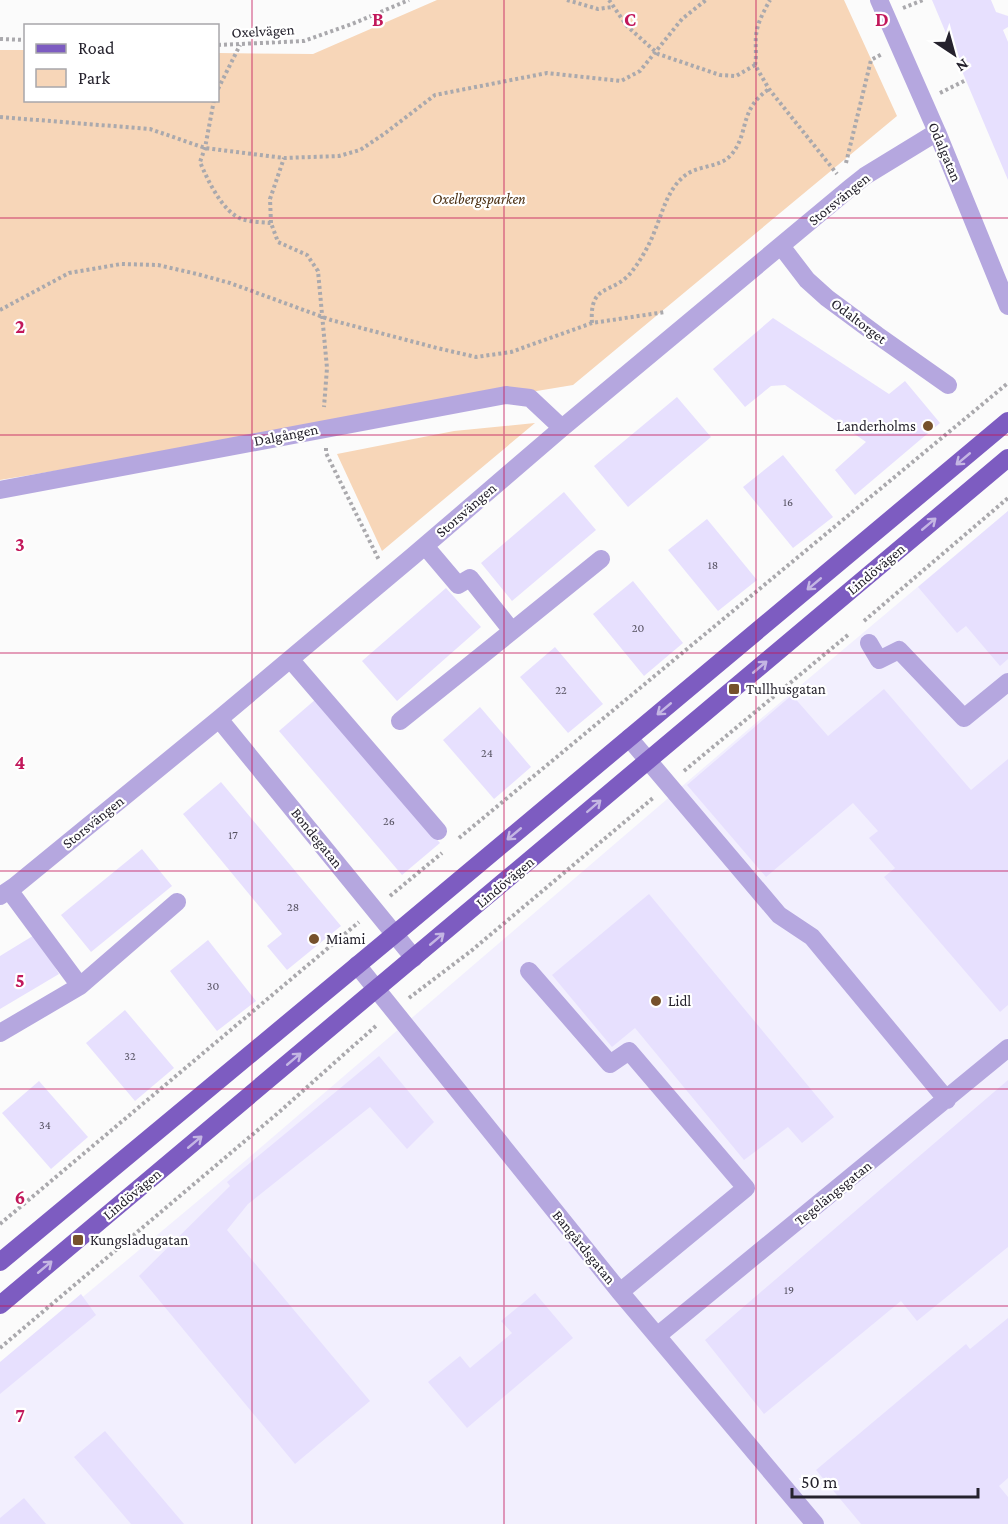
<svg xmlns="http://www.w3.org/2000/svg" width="1008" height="1524" viewBox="0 0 1008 1524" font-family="'Crimson Pro',serif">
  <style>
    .built { fill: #f2effe }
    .green { fill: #f7d6b8 }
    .building { fill: #e7e0fe }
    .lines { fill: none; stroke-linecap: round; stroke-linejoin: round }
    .path { stroke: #aaa9ad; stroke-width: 4; stroke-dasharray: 3 3; stroke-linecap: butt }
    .minor { stroke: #b5a7df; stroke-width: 18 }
    .major { stroke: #7d5cc1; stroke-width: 18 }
    .oneway { stroke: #c4b6e3 }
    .grid { fill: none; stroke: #c2185b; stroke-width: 1.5; stroke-opacity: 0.55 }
    .poi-dot { fill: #76512c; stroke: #fff; stroke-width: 2 }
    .labels { text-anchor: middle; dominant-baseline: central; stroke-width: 4.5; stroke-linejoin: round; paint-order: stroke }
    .number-label { font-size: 12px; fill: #565261 }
    .street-label { font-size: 15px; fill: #25222d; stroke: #fff }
    .park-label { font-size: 15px; font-style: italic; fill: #4b2f11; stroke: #fff }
    .poi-label { font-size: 15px; fill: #25222d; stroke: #fff; text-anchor: start }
    .grid-label { font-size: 20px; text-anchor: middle; font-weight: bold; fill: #c2185b; stroke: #fff; stroke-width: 4.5; stroke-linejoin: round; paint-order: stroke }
  </style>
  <rect width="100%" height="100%" fill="#fbfbfb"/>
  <path class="built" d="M1008,511V1524H0V1366L211,1190L757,722Z"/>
  <path class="green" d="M437,0H844L897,116L573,385L0,480V50H25L26,100H218V53L313,54Z
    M535,423L382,551L337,454L454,431Z"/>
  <path class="building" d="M932,0H991L996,12L1008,16V27L1003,30L1008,42V180Z
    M773,318L889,394L905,381L940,423L855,495L835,470L866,442L785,385L771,386L745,407L713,369Z
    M677,397L711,437L628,507L594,466Z
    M783,455L833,517L793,548L743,487Z
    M564,492L596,530L512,601L481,563Z
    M1008,511V659L1000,666L966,626L957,633L918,587Z
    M707,519L757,580L718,611L668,550Z
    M633,581L683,643L644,676L593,614Z
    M446,588L481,627L397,701L362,661Z
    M555,647L603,704L568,733L520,677Z
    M884,689L971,790L1008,759V1005L1000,1012L884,877L895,868L869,838L878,831L853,803L766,877L687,785L792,695L828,736Z
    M316,699L440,843L402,875L279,731Z
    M480,707L531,767L494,799L443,740Z
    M221,782L341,926L287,970L267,946L282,934L183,814Z
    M142,849L172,886L91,952L61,915Z
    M649,894L834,1117L802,1143L788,1127L744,1160L635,1028L612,1047L552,975Z
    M36,934L59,974L0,1009V956Z
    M208,940L256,1001L217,1031L170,971Z
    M125,1010L174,1068L135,1101L86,1043Z
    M379,1056L434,1122L407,1149L370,1107L248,1204L227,1230L370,1401L295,1464L139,1276L230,1186L227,1182Z
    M1008,1080V1247L917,1321L901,1301L764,1414L705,1340Z
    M39,1081L88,1137L51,1169L2,1113Z
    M535,1293L573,1338L467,1428L428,1382L460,1356L470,1368L512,1333L501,1321Z
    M81,1294L96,1315L0,1394V1362Z
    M1008,1318V1478L999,1486L1008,1497V1524H861L816,1470L966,1344L970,1349Z
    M105,1431L184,1524H131L74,1457Z
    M24,1498L46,1524H0V1518Z"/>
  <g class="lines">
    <path class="path" d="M567,0L598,9L612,7
      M609,0L627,26L658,54L720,75L736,76L755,65L769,89L837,174
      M903,8L923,0
      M0,39L26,40
      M218,45L304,41L352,24L409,0
      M755,65C757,55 755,46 756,36C757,23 764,11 770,0
      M218,89L240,45
      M940,93L966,80
      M214,100L205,148L200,162C207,179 223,213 242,219C250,222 262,222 271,223L278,242L307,255L318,271L327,368L324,407
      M0,117L150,129L205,148L284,158L339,156L360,150L384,134L435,95L547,73L621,81L640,71L682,19L706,0
      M846,163L871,60L882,54
      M271,223L270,199L284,158
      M0,310L69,273L121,264L158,265L197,274L230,283L331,320L437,348L476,357L511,352L592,323L665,312
      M592,323C589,281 614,296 633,270C642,258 650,244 655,230C663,211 667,192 682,178C696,164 719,169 731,155C750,133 738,110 769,89
      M326,448V453L379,560
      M864,621L1008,498
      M684,771L849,634
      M459,838L1008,383
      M390,896L442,853
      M409,998L471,951L653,798
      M0,1224L359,922
      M0,1348L278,1113L378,1024"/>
    <path class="minor" d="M879,0L937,132L1008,306
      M781,246L807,280L827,298L877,335L948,385
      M0,490L506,395L530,398L562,428
      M512,631L601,559
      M869,643L879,660L899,650L964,718L1008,682
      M290,659L438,831
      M219,719L414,958
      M400,721L512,631L470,578L458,585L425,546
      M629,738L779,915L812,937L947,1100
      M9,890L80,986
      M0,896L15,886L219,719L413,556L562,428L850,188L865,176L937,132
      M357,965L620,1292L815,1524
      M529,971L610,1064L629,1051L746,1188L620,1292
      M0,1033L80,986L177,902
      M657,1336L1008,1048"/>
    <path class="major" d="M0,1262L395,934L1008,421
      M0,1305C336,1023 672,740 1008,458"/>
  </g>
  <defs><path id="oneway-shaft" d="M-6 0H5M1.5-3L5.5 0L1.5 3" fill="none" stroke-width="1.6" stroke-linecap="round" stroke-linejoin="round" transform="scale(1.5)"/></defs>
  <g class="oneway">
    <use href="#oneway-shaft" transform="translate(963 459) rotate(140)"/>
    <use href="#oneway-shaft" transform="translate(929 524) rotate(-40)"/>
    <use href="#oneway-shaft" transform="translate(814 584) rotate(140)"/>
    <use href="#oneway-shaft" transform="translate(760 667) rotate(-40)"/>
    <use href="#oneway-shaft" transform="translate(664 709) rotate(140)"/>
    <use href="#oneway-shaft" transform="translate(594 806) rotate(-41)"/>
    <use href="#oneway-shaft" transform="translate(514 834) rotate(140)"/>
    <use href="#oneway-shaft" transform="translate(437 939) rotate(-40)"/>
    <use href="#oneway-shaft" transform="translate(294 1059) rotate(-40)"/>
    <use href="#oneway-shaft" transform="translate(195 1142) rotate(-40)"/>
    <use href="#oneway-shaft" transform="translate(45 1267) rotate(-40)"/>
  </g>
  <path class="grid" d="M252,0V1524M504,0V1524M756,0V1524M0,218H1008M0,435H1008M0,653H1008M0,871H1008M0,1089H1008M0,1306H1008"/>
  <g class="poi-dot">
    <circle cx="928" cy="426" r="6"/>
    <rect x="728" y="683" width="12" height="12" rx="3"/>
    <circle cx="314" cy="939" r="6"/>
    <circle cx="656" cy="1001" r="6"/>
    <rect x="72" y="1234" width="12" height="12" rx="3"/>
  </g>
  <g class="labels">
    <g class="number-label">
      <text x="788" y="502">16</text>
      <text x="713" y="565">18</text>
      <text x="638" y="628">20</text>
      <text x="561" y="690">22</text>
      <text x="487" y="753">24</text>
      <text x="389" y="821">26</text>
      <text x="233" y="835">17</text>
      <text x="293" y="907">28</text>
      <text x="213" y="986">30</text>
      <text x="130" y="1056">32</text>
      <text x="45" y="1125">34</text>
      <text x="789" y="1290">19</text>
    </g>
    <g class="street-label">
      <text transform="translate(263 31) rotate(-3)">Oxelvägen</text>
      <text transform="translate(945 152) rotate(67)">Odalgatan</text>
      <text transform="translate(839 199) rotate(-39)">Storsvängen</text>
      <text transform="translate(859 321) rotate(37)">Odaltorget</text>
      <text transform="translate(286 435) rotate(-11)">Dalgången</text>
      <text transform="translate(466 510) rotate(-41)">Storsvängen</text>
      <text transform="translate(876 569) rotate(-40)">Lindövägen</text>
      <text transform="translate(93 822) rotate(-39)">Storsvängen</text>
      <text transform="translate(317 838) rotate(51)">Bondegatan</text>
      <text transform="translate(505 882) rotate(-40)">Lindövägen</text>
      <text transform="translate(833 1193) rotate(-39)">Tegelängsgatan</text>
      <text transform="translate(132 1194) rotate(-40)">Lindövägen</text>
      <text transform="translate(584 1247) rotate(51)">Bangårdsgatan</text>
    </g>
    <g class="park-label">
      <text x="479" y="199">Oxelbergsparken</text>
    </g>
    <g class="poi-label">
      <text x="916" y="426" text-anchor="end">Landerholms</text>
      <text x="746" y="689">Tullhusgatan</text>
      <text x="326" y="939">Miami</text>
      <text x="668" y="1001">Lidl</text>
      <text x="90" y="1240">Kungsladugatan</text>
    </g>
  </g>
  <g class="grid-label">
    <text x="378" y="26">B</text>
    <text x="630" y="26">C</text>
    <text x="882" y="26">D</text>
    <text x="20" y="333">2</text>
    <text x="20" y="551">3</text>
    <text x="20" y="769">4</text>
    <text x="20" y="987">5</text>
    <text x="20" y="1204">6</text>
    <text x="20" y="1422">7</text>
  </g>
  <rect x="24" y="24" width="195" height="78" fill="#ffffff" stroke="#a8a7ab" stroke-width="1.5"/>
  <rect x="36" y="44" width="30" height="9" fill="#7d5cc1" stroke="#a8a7ab" stroke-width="1.5"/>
  <text x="78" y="54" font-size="18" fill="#25222d">Road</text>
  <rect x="36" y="69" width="30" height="18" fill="#f7d6b8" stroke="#a8a7ab" stroke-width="1.5"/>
  <text x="78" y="84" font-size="18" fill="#25222d">Park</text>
  <g transform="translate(954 54) rotate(144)" stroke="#ffffff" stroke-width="4.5" paint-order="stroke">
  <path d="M0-4.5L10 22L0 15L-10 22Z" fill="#25222d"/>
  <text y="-9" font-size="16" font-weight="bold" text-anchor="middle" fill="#25222d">N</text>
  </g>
  <path d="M792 1488v9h186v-9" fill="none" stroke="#25222d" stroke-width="3"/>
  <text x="801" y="1488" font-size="18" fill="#25222d" stroke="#ffffff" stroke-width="4.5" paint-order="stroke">50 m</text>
</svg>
